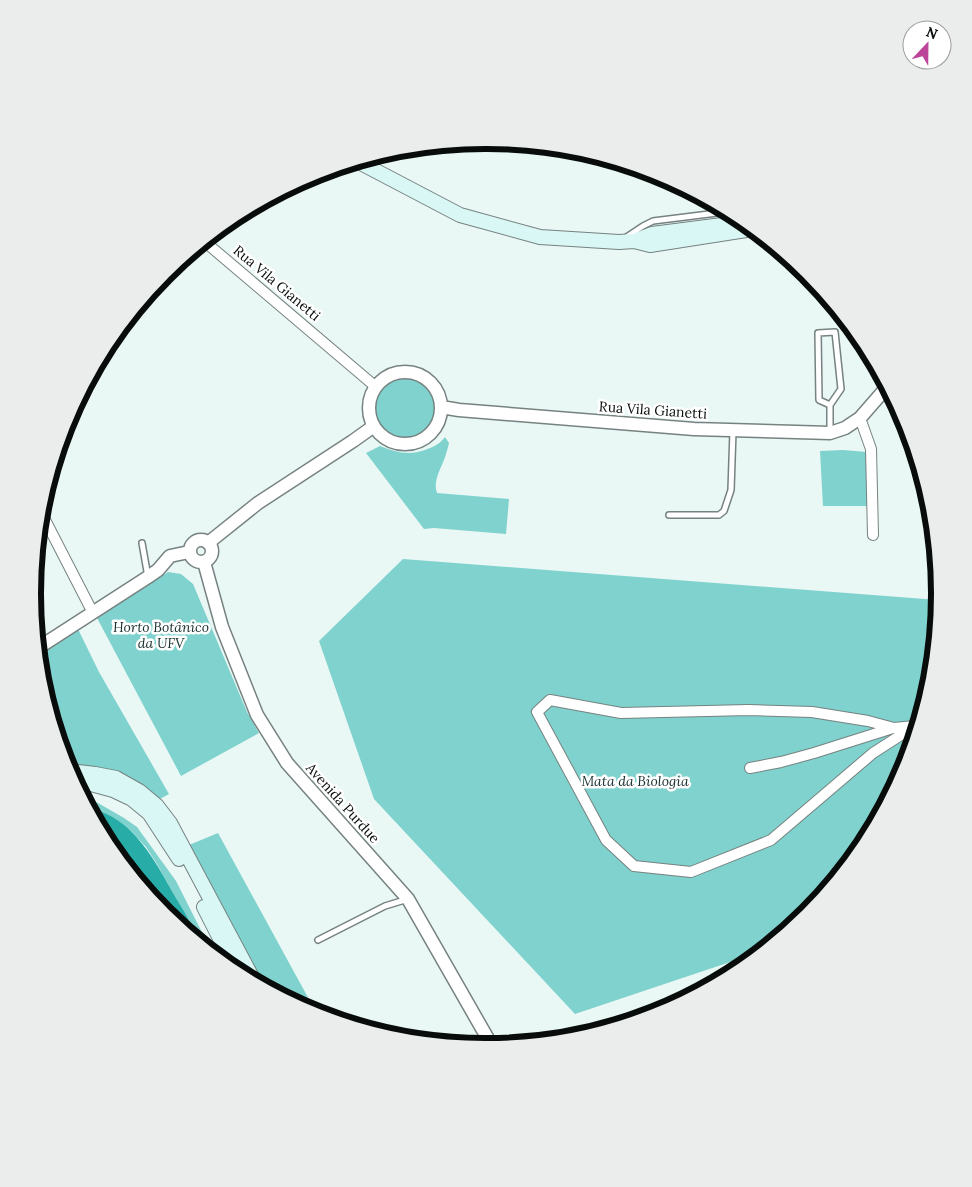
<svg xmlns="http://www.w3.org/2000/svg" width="972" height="1187" viewBox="0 0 972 1187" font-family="Lora,serif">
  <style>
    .green { fill: #7fd2cd }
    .water { fill: #27aca7 }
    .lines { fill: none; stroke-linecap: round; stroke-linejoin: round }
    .service-casing { stroke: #768281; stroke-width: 8 }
    .minor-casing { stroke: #768281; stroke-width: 12 }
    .tertiary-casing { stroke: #768281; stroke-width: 15 }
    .secondary-casing { stroke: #768281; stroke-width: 16 }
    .service { stroke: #fff; stroke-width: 5 }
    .minor { stroke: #fff; stroke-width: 10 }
    .tertiary { stroke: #fff; stroke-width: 12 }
    .secondary { stroke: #d9f7f5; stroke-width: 14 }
    .labels { text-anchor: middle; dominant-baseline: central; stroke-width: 5; stroke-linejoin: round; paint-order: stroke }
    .street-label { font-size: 14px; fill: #080d0c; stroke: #fff }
    .park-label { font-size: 14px; font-style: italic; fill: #192f2d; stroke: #fff }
    .rim { fill: none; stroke: #080d0c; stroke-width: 6 }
  </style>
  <rect width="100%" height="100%" fill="#e9f7f5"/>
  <path class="green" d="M375 409a30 30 0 1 1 60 0a30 30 0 1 1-60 0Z
    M445,437L449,443C448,447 447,451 446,454C443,466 432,480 437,493L509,499L506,534L434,528L424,529L366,453L380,446C396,452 408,456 425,450C433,447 440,444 445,437Z
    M843,450L867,452L870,506H823L820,451Z
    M925,487L931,505L939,594L931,682L905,767L863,846L806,914L760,952L575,1014L374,799L319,641L403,559L938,600Z
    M168,572L181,574L193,584L247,712L259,733L181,776L97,618Z
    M77,627L99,672L169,794L156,801L67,767L41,682L39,656Z
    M84,799L98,803L124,818L137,827L176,881L213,954L196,939L182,909L157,864L146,847L131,831L96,810L89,808Z
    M218,833L317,1014L312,1012L264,987L189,845Z"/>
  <path class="water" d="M89,808C134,818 155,861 176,898C183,910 193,925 196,939L165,914L109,845Z"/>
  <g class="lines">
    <defs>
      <path id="service" d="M625,238L643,226L653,221L717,213L730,214L738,217
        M830,432V405L841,389L835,332L818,333L819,400L830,405
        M669,515H719L724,511L731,490L733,431
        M142,543L148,577
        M318,940L385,906L408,899"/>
      <path id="minor" d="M204,241L376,387
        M860,418L871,449L873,535
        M41,512L93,613
        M915,726L873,753L771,840L691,872L634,866L606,840L537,712L550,700L621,713L749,710L812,712L868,721L894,728L915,726L917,727
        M750,768L781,762L814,753L893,728"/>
      <path id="tertiary" d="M369 408a36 36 0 1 1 72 0a36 36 0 1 1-72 0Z
        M441,407L459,410L694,429L830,433L845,428L860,418L887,387
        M190 551a11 11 0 1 1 22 0a11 11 0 1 1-22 0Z
        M208,543L258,503L353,441L374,426
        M204,562L222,627L257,715L287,763L408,899L492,1046
        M38,648L148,577L158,570L170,556L189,552"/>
      <path id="secondary" d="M357,161L460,215L540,237L619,242L634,241L650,245L746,230L753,228
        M634,241L652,234L730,224L743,221
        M69,771L95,774L116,778L139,791L157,806L170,823L254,981
        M75,783L91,784L113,790L132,799L149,813L179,859
        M204,907L237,972"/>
    </defs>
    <use href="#service" class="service-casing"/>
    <use href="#minor" class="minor-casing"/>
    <use href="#tertiary" class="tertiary-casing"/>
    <use href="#secondary" class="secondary-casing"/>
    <use href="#service" class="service"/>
    <use href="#minor" class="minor"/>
    <use href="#tertiary" class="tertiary"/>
    <use href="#secondary" class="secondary"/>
  </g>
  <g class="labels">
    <g class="street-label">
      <text transform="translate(277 283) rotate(40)">Rua Vila Gianetti</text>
      <text transform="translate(653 410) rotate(4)">Rua Vila Gianetti</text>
      <text transform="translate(343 803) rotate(48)">Avenida Purdue</text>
    </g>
    <g class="park-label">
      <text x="161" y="627">Horto Botânico<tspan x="161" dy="16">da UFV</tspan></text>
      <text x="635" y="781">Mata da Biologia</text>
    </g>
  </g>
  <path d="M0 0H972V1187H0ZM485 149H487A444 444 0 0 1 931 593V594A444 444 0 0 1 487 1038H485A444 444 0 0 1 41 594V593A444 444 0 0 1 485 149Z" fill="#ebecec" fill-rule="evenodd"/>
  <path class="rim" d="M485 149H487A444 444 0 0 1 931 593V594A444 444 0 0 1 487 1038H485A444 444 0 0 1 41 594V593A444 444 0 0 1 485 149Z"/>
  <g transform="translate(927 45) rotate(22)"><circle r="24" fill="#ffffff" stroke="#9c9e9e"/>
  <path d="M0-4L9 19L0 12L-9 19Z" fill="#bc459a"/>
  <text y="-8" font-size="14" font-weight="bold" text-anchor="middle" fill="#080d0c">N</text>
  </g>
</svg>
